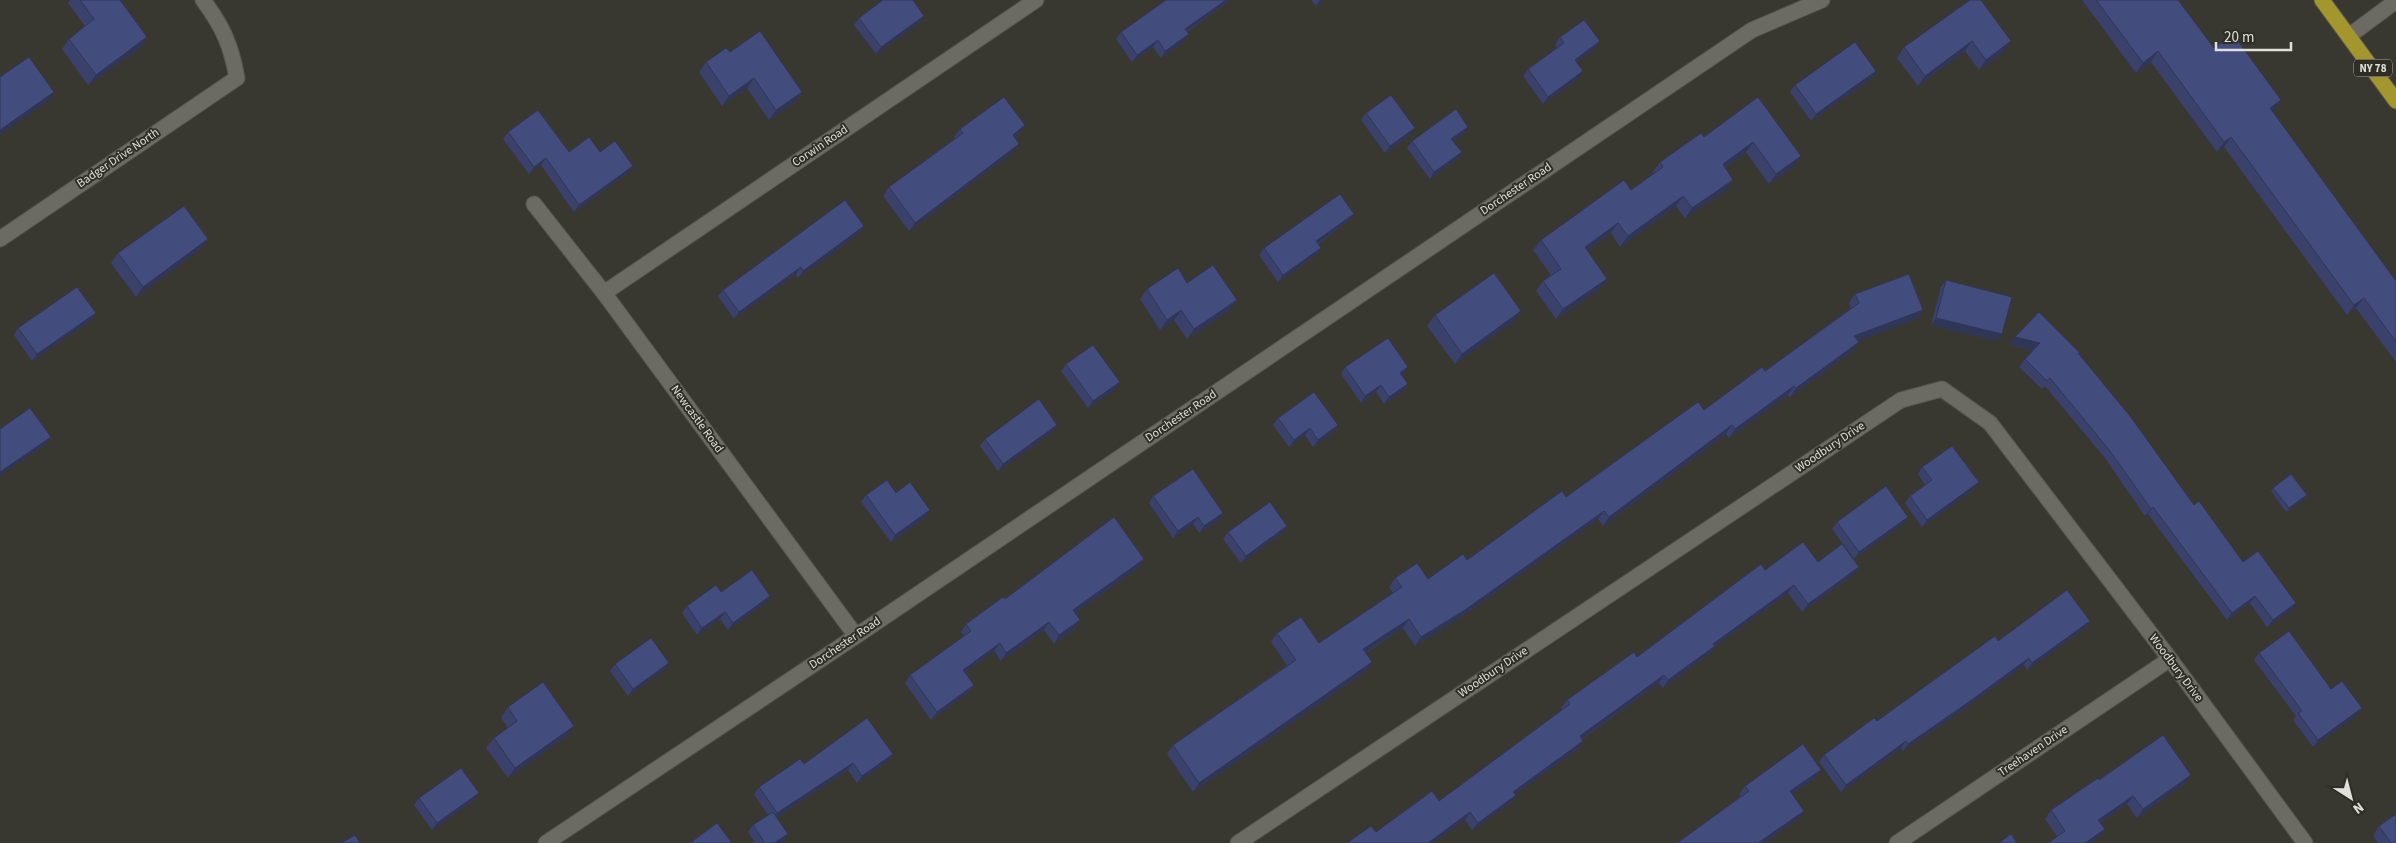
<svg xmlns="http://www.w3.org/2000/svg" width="2396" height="843" viewBox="0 0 2396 843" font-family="'Source Sans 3',sans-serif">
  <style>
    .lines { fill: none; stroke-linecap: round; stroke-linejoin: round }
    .street-casing { stroke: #56554f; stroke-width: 17 }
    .highway-casing { stroke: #56554f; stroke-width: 17 }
    .street { stroke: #6c6b63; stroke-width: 15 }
    .highway { stroke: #a3962c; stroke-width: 15 }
    .wall { fill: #3a426c }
    .shaded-wall { fill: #2f3658 }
    .building { fill: #434d7d; stroke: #2f3658 }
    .labels { text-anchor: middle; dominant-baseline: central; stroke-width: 4; stroke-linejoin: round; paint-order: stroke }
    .shield { fill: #2e2d26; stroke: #abaaa5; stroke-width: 1 }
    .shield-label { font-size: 11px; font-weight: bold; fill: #e0e0db }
    .street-label { font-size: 12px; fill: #e0e0db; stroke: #2e2d26 }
  </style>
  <rect width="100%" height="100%" fill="#383830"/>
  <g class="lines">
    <defs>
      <path id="street" d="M2349,36L2396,1
        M534,204L604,293L856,636
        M0,239L237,78C231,45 223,27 203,0
        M604,293L1036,0
        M546,843L856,636L1752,30L1822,0
        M1238,843L1901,400L1942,389L1990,423L2170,659L2305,843
        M1897,843L2170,659"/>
      <path id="highway" d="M2322,0L2396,101"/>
    </defs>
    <use href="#street" class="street-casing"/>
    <use href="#highway" class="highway-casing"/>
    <use href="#street" class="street"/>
    <use href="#highway" class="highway"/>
  </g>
  <path class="wall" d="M70,0H120L147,37L140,48L88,85L62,49L69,39L85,26L68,3Z
    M1166,0H1231L1187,32L1189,34L1184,41L1161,58L1153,47L1132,62L1116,39L1121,32Z
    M1311,0H1324L1316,6Z
    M1970,0L2004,51L1979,70L1965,51L1918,86L1897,58L1904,47Z
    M2082,0H2178L2214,48L2281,100L2272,111L2396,281V362L2356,308L2347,315L2224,147L2217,152L2151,62L2136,73Z
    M859,18L920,22L876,54L854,25Z
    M1560,37L1600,41L1595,48L1577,62L1578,78L1543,104L1523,76L1528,69L1557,48L1555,44Z
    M730,52L802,92L795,102L769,120L747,88L722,106L699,72L706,62Z
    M1876,71L1872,78L1811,121L1790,92L1795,85Z
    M1758,97L1794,166L1769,184L1746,152L1725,168L1733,180L1726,190L1685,218L1676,206L1620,247L1611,233L1587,251L1600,289L1556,319L1536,291L1543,281L1551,275L1533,250L1541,240L1631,190L1654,174L1653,172L1660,162L1704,137Z
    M1366,113L1410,135L1385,153L1361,120Z
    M1025,125L1019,134L1015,137L1013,152L909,231L883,196L889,187L955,139L954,137L960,129Z
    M1468,127L1463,134L1453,141L1462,152L1457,159L1430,179L1407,148L1412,141Z
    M508,132L569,152H600L628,173L574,212L541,165L529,174L503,139Z
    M1349,221L1318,244L1321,248L1316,255L1278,282L1259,255L1264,248Z
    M860,233L798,278L796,274L734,319L718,296L723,290Z
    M201,249L136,297L111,263L118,253Z
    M1946,280L1997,341L1931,325L1941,287Z
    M1187,283L1230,310L1187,339L1174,320L1160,330L1140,299L1147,289Z
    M1855,294L1923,310L1916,319L1858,341L1859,342L1852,351L1790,397L1788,395L1729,438L1726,434L1603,526L1598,519L1458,619L1415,646L1403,628L1366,653L1372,662L1366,671L1193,792L1167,754L1173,745L1287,665L1271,642L1277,633L1319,643L1393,593L1389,587L1395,578L1428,579L1467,560L1765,371L1851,308L1849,303Z
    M1521,311L1514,321L1455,364L1427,326L1435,315Z
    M96,313L91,320L32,361L14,335L18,328Z
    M2015,337L2081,354L2080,355L2194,505L2243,562L2296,603L2290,611L2267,627L2250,603L2227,620L2148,514L2145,516L2105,458L2045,386L2042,389L2019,367L2025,359L2033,351L2009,344Z
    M1066,364L1120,382L1115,389L1088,408L1061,371Z
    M1345,367L1403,374L1402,375L1408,384L1403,391L1384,404L1376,392L1361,403L1341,374Z
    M1278,418L1338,425L1333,432L1313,447L1305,435L1289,447L1273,425Z
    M1057,425L1052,432L998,471L980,446L985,439Z
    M1922,467L1974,489L1922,527L1905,503L1910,496L1925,485L1918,474Z
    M2273,488L2307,495L2305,498L2286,512L2271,491Z
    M896,493L926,517L891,542L861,502L866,495Z
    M1153,496L1219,520L1199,533L1193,524L1173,538L1149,503Z
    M1837,522L1903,524L1854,559L1832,529Z
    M1228,532L1282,533L1241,563L1223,539Z
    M1144,559L1139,567L1075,613L1080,620L1075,628L1054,644L1044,630L1001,661L994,651L965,672L974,685L968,693L931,720L905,683L910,675L964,636L961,632L966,624L1005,599Z
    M1818,562L1859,567L1853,575L1802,612L1788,593L1715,646L1709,654L1663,688L1659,683L1582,739L1578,749L1515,794L1516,795L1510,803L1472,830L1465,820L1376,832L1439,801L1562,710L1561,708L1567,700L1637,657L1765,570Z
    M721,592L770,596L765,603L728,630L720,619L697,635L682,613L687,606Z
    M2090,621L2085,628L2027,670L2024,665L1961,711L1903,751L1901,748L1841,792L1819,762L1824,755L1877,721L1998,641Z
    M2259,653L2331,689L2362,708L2357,715L2313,747L2293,720L2296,716L2254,660Z
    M669,663L664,670L628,696L610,671L615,664Z
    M508,707L567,736L508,778L486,748L494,738L508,728L501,718Z
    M893,754L888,761L857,783L848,770L777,817L783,841L780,843H755L748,832L753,825L768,815L754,794L759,787L804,764Z
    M1821,770L1815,778L1792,794L1804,811L1798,819L1764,843H1677L1741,796L1739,794L1745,786Z
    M2099,780L2185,783L2137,818L2127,804L2100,823L2105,829L2099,837L2057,836L2045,819L2051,810Z
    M419,798L474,800L432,830L414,805Z
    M2379,826L2396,843H2378L2373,836Z"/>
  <path class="shaded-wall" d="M1226,0H1231L1180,36L1185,29Z
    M1320,0H1324L1316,6Z
    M924,16L920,22L876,54L881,47Z
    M1189,34L1184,41L1161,58L1165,51Z
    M147,37L140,48L88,85L96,75Z
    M1158,40L1153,47L1132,62L1137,55Z
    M1600,41L1595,48L1570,67L1575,60Z
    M1972,41L1965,51L1918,86L1925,76Z
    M2011,41L2004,51L1979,70L1986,60Z
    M2158,51L2151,62L2136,73L2143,63Z
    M1583,71L1578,78L1543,104L1548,97Z
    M1876,71L1872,78L1811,121L1816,114Z
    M754,78L747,88L722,106L729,96Z
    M54,92L47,102L0,135V130Z
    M802,92L795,102L769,120L776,110Z
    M2281,100L2274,110L2263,118L2270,108Z
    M1025,125L1019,134L1007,143L1013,135Z
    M1468,127L1463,134L1447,146L1451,139Z
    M1415,128L1410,135L1385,153L1390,146Z
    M2231,137L2224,147L2217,152L2224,142Z
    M1753,142L1746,152L1715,175L1723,164Z
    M1019,144L1013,152L909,231L915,223Z
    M1462,152L1457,159L1430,179L1434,172Z
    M1801,156L1794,166L1769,184L1776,174Z
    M546,158L541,165L529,174L534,167Z
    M633,166L628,173L574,212L579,205Z
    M1733,180L1726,190L1685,218L1692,208Z
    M1683,196L1676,206L1620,247L1628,236Z
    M1354,214L1349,221L1311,248L1316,241Z
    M1618,223L1611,233L1578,258L1585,247Z
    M864,226L860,233L798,278L803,271Z
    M208,239L201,249L136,297L143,287Z
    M1321,248L1316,255L1278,282L1283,275Z
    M801,267L796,274L734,319L739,312Z
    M1607,279L1600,289L1556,319L1563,309Z
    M2364,298L2356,308L2347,315L2354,305Z
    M1237,300L1230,310L1187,339L1194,329Z
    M1181,310L1174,320L1160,330L1167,320Z
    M1923,310L1916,319L1848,345L1854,336Z
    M1521,311L1514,321L1455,364L1462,354Z
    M96,313L91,320L32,361L37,354Z
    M1936,318L2002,334L1997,341L1931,325Z
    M2015,337L2040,343L2035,351L2009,344Z
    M1859,342L1852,351L1790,397L1796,388Z
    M1408,367L1403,374L1395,380L1400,373Z
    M1120,382L1115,389L1088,408L1093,401Z
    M1408,384L1403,391L1384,404L1389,397Z
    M1381,385L1376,392L1361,403L1365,396Z
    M1794,386L1788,395L1729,438L1735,429Z
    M1057,425L1052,432L998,471L1003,464Z
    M1338,425L1333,432L1313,447L1318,440Z
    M1732,425L1726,434L1603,526L1609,517Z
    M1310,428L1305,435L1289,447L1294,440Z
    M51,437L46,444L0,476V472Z
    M1979,482L1974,489L1922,527L1927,520Z
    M2307,495L2305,498L2286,512L2289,508Z
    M2153,507L2148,514L2145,516L2151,509Z
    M930,510L926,517L891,542L895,535Z
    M1604,511L1598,519L1458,619L1415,646L1421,637Z
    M1223,513L1219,520L1199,533L1204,526Z
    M1198,517L1193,524L1173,538L1178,531Z
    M1908,517L1903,524L1854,559L1859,552Z
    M1287,526L1282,533L1241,563L1246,556Z
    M1144,559L1139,567L1068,618L1073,610Z
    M1859,567L1853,575L1802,612L1808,604Z
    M1794,585L1788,593L1707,652L1713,644Z
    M770,596L765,603L728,630L733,623Z
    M2255,596L2250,603L2227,620L2232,613Z
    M2296,603L2290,611L2267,627L2273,620Z
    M725,612L720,619L697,635L702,628Z
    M1409,619L1403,628L1357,658L1363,649Z
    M1080,620L1075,628L1054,644L1059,635Z
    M2090,621L2085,628L2027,670L2032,663Z
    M1049,622L1044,630L1001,661L1006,653Z
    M1000,643L994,651L957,678L963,670Z
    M1715,646L1709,654L1663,688L1668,680Z
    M2029,658L2024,665L1961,711L1903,751L1908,744Z
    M1372,662L1366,671L1193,792L1199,783Z
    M669,663L664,670L628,696L633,689Z
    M1664,675L1659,683L1574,744L1580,736Z
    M974,685L968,693L931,720L937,712Z
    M2362,708L2357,715L2313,747L2318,740Z
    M574,726L567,736L508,778L515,768Z
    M1583,741L1578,749L1508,800L1513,792Z
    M1906,741L1901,748L1841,792L1846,785Z
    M893,754L888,761L857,783L862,776Z
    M853,763L848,770L772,820L777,813Z
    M1821,770L1815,778L1784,800L1790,791Z
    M2191,775L2185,783L2137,818L2143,809Z
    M479,793L474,800L432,830L437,823Z
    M1516,795L1510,803L1472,830L1478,823Z
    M2133,796L2127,804L2093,828L2098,820Z
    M1804,811L1798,819L1764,843H1758Z
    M1470,812L1465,820L1433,843H1428Z
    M2105,829L2099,837L2091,843H2085Z
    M788,834L783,841L780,843H774Z"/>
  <path class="building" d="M80,0H120L147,37L96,75L69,39L94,19Z
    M883,0H913L924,16L881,47L859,18Z
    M1166,0H1226L1185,29L1189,34L1165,51L1158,40L1137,55L1121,32Z
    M1970,0H1981L2011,41L1986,60L1972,41L1925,76L1904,47Z
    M2096,0H2178L2214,48L2233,34L2281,100L2270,108L2396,281V342L2364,298L2354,305L2231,137L2224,142L2158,51L2143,63Z
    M1584,20L1600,41L1575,60L1583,71L1548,97L1528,69L1564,43L1560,37Z
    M760,31L802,92L776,110L754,78L729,96L706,62L726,48L730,52Z
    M1855,42L1876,71L1816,114L1795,85Z
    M29,57L54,92L0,130V77Z
    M1391,95L1415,128L1390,146L1366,113Z
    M1004,97L1025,125L1013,135L1019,144L915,223L889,187L963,133L960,129Z
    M1758,97L1801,156L1776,174L1753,142L1723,164L1733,180L1692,208L1683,196L1628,236L1618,223L1585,247L1607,279L1563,309L1543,281L1561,269L1541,240L1624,180L1631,190L1663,167L1660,162L1701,133L1704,137Z
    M1456,109L1468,127L1451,139L1462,152L1434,172L1412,141Z
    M538,110L569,152L589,137L600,152L615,141L633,166L579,205L546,158L534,167L508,132Z
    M1340,194L1354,214L1316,241L1321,248L1283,275L1264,248Z
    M845,200L864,226L803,271L801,267L739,312L723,290Z
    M184,206L208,239L143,287L118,253Z
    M1213,265L1237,300L1194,329L1181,310L1167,320L1147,289L1178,268L1187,283Z
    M1494,273L1521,311L1462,354L1435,315Z
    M1909,274L1923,310L1854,336L1859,342L1796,388L1794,386L1735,429L1732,425L1609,517L1604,511L1465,610L1421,637L1409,619L1363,649L1372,662L1199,783L1173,745L1296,660L1277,633L1301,617L1319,643L1402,587L1395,578L1417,563L1428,579L1463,554L1467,560L1562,491L1566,497L1698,402L1704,410L1762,367L1765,371L1859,303L1855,294Z
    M1946,280L2012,297L2002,334L1936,318Z
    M77,287L96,313L37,354L18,328Z
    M2039,312L2081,354L2078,353L2130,416L2194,505L2199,501L2243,562L2258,551L2296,603L2273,620L2255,596L2232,613L2153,507L2151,509L2110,451L2050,378L2047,381L2025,359L2040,343L2015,337Z
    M1388,338L1408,367L1400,373L1408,384L1389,397L1381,385L1365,396L1345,367Z
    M1093,345L1120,382L1093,401L1066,364Z
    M1314,392L1338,425L1318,440L1310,428L1294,440L1278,418Z
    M1039,399L1057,425L1003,464L985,439Z
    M30,408L51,437L0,472V429Z
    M1952,446L1979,482L1927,520L1910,496L1932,480L1922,467Z
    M1193,469L1223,513L1204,526L1198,517L1178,531L1153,496Z
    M2291,474L2307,495L2289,508L2273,488Z
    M887,480L896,493L910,482L930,510L895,535L866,495Z
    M1886,486L1908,517L1859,552L1837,522Z
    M1270,502L1287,526L1246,556L1228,532Z
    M1114,517L1144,559L1073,610L1080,620L1059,635L1049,622L1006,653L1000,643L963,670L974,685L937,712L910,675L971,631L966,624L1003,597L1005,599Z
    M1803,542L1818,562L1842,544L1859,567L1808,604L1794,585L1713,644L1715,646L1668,680L1664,675L1580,736L1583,741L1513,792L1516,795L1478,823L1470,812L1428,843H1347L1371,826L1376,832L1432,791L1439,801L1570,704L1567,700L1634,652L1637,657L1761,564L1765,570Z
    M752,570L770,596L733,623L725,612L702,628L687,606L716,585L721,592Z
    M2067,590L2090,621L2032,663L2029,658L1966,704L1908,744L1906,741L1846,785L1824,755L1874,718L1877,721L1995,636L1998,641Z
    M2289,631L2331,689L2342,681L2362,708L2318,740L2298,713L2302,711L2259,653Z
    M651,638L669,663L633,689L615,664Z
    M543,682L574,726L515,768L494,738L517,721L508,707Z
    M867,718L893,754L862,776L853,763L777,813L759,787L800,759L804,764Z
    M2163,735L2191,775L2143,809L2133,796L2098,820L2105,829L2085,843H2048L2065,831L2051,810L2098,778L2099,780Z
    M1803,744L1821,770L1790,791L1804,811L1758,843H1677L1749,791L1745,786Z
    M461,768L479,793L437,823L419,798Z
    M773,812L788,834L774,843H765L753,825Z
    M2396,814V843H2391L2379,826Z
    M717,823L732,843H690Z
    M2011,834L2017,843H1999Z
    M355,835L360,843H341Z"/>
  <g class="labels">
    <rect class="shield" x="2354" y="59.5" width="38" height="17" rx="4"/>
    <g class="shield-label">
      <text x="2373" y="68">NY 78</text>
    </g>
    <g class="street-label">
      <text transform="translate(820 146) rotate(-34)">Corwin Road</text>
      <text transform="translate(118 158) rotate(-34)">Badger Drive North</text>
      <text transform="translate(1516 189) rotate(-34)">Dorchester Road</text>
      <text transform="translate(1181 416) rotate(-34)">Dorchester Road</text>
      <text transform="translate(697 419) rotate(54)">Newcastle Road</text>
      <text transform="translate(1830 447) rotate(-34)">Woodbury Drive</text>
      <text transform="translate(845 643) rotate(-34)">Dorchester Road</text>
      <text transform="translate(2176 668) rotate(53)">Woodbury Drive</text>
      <text transform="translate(1493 672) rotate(-34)">Woodbury Drive</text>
      <text transform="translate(2033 751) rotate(-34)">Treehaven Drive</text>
    </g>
  </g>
  <g transform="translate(2351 798) rotate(144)" stroke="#2e2d26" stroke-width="4" paint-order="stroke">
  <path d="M0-4L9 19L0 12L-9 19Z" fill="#e0e0db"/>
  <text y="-8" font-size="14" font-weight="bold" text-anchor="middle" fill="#e0e0db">N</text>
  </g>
  <path d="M2216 42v8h75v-8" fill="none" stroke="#e0e0db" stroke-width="2.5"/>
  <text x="2224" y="42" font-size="15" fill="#e0e0db" stroke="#2e2d26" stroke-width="4" paint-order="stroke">20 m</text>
</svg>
